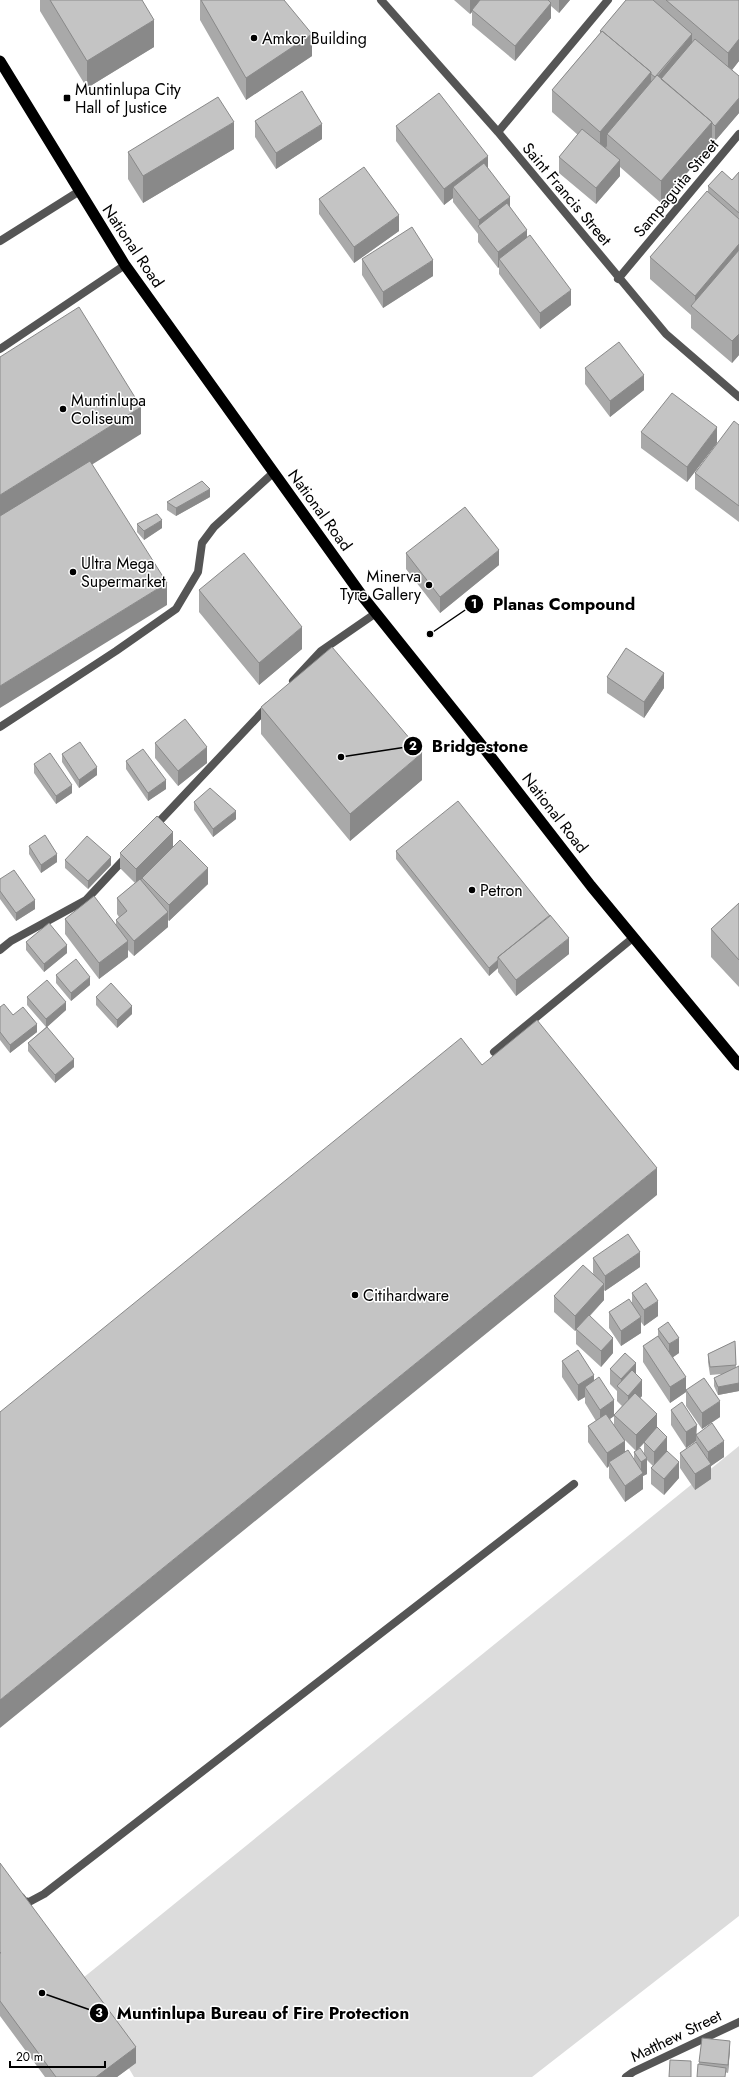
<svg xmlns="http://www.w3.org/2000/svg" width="739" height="2077" viewBox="0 0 739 2077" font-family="Jost,sans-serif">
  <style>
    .green { fill: #dcdcdc }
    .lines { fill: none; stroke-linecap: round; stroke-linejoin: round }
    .service { stroke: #555; stroke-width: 8 }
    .minor { stroke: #555; stroke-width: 8 }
    .trunk { stroke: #000; stroke-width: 11 }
    .wall { fill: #a9a9a9; fill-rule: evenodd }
    .shaded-wall { fill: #898989 }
    .building { fill: #c4c4c4; stroke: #898989 }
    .poi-dot { fill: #000; stroke: #fff; stroke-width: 1.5 }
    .labels { text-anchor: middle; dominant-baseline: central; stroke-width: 3; stroke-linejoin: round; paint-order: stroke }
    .poi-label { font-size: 16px; fill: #000; stroke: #fff; text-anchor: start }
    .street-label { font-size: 16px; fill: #000; stroke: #fff }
    .leader { fill: none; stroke: #000; stroke-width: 1.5 }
    .callout-dot { fill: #000; stroke: #fff; stroke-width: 1.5 }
    .mark-label { font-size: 12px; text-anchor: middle; font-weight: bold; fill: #fff }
    .callout-label { font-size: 17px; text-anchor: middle; font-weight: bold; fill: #000; stroke: #fff; stroke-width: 3; stroke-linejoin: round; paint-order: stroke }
  </style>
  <rect width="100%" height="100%" fill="#fff"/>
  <path class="green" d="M739,1446V1916L532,2077H134L78,1982Z"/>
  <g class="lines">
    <path class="service" d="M0,241L78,192
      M0,349L125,265
      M0,727L116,651L176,609L198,572L202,543L214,527L273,473
      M494,1052L634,937"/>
    <path class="minor" d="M381,0L498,132L666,334L739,397
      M498,132L608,0
      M618,279L739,134
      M293,681L321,651L376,613
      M154,827L268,706
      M0,950L11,941L86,900L127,856
      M21,1897L24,1901L29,1902L44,1894L574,1484
      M626,2077L633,2072L739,2022"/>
    <path class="trunk" d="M0,61L125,265L363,597L487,752L591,886L739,1065"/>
  </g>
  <path class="wall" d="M40,0H142L154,47L87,88L40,11Z
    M200,0H284L312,56L246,100L200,20Z
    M454,0H570L559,13L551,6V18L515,61L472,25V12L470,14Z
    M626,0H739V61L732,70L739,76V113L715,141L712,139V144L661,203L620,167V176L596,204L559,173V157L578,135L552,112V90L600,33V31Z
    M255,121L322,139L276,169L255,137Z
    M396,126L488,168L527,237L571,305L540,329L499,274V267L498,268L478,242V234L453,202V198L444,205L396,141Z
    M234,149L143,203L128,179V152Z
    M739,172V355L732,363L691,328V315L650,279V257L708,192V186L732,180Z
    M319,199L399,231L354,263L319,214Z
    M362,259L433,276L383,308L362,275Z
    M585,368L644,390L610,417L585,384Z
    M739,425V522L695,489V473Z
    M641,432L717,443L687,482L641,448Z
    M210,497L176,516L167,510V502Z
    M137,524L162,528L144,540L137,532Z
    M406,553L499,565L440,613L406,569Z
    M199,590L302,649L259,685L199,612Z
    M607,677L664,688L644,718L607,693Z
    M261,707L422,780L350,841L261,734Z
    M155,743L207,763L178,786L155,758Z
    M62,754L97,775L79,788L62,762Z
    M126,761L166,789L148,801L126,769Z
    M34,764L72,793L56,804L34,773Z
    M194,802L236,819L213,837L194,810Z
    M29,846L57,862L41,873L29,854Z
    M173,847L208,884L169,921L168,920V927L134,956L128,950V957L99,979L65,934V919L116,925V920L119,917L117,914V898L135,883L120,868V853Z
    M396,851L569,954L516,996L498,972V968L489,976L396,859Z
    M65,860L111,865L88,889L65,868Z
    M0,879L35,909L16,921L0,899Z
    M739,903V987L711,957V929Z
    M26,942L67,953L44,972L26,950Z
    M56,975L90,985L71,1001L56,983Z
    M27,997L66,1010L47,1027L74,1067L55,1083L28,1051V1043L46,1027L27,1005Z
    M96,997L132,1014L117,1028L96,1005Z
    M0,1007L37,1032L10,1053L0,1040Z
    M593,1258L640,1267L605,1291L604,1290V1300L590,1316L613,1353L601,1367L576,1344V1330L575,1331L554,1312V1296L594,1275L593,1273Z
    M632,1293L658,1316L644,1326L641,1322V1333L621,1346L609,1328V1312L632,1302Z
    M658,1329L679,1353L673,1357L686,1390L720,1417L702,1429L686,1406V1392L670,1403L643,1362V1346L658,1336Z
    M735,1341L736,1368L739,1366V1391L718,1395L714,1386V1378L722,1374L710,1375L708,1362V1354Z
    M562,1361L594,1380L614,1416L610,1419L614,1425V1415L622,1406L617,1401V1391L610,1384V1369L636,1374L642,1396L640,1398L657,1428L679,1478L664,1495L651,1484V1468L653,1466L647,1460V1474L643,1476V1489L625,1502L609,1478V1466L607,1468L588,1442V1426L596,1421L585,1403V1397L578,1401L562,1377ZM625,1440L636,1451L634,1452V1460L625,1452ZM644,1443V1454L638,1450Z
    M671,1410L697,1434L724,1457L711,1466V1479L695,1490L680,1468V1453L696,1442V1441L686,1448L671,1425Z
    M0,1863L136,2063L117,2077H45L0,2016Z
    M730,2049L728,2073L699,2065V2062Z"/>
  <path class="shaded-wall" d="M470,0H482L472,10V12L470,14Z
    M559,0H570L559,13Z
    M551,3V18L515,61V46Z
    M154,20V47L87,88V61Z
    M312,34V56L246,100V78Z
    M692,34V50L665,83L656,78Z
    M739,39V61L728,75V53Z
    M651,72V94L607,134V146L600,154V132Z
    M739,98V113L715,141V126Z
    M234,122V149L143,203V176Z
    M712,122V144L661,203V181Z
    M322,124V139L276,169V153Z
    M488,156V172L453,187V198L444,205V189Z
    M620,160V176L596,204V188Z
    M510,197V212L479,228V220Z
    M399,215V231L354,263V247Z
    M527,230V246L499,259V267L498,268V252Z
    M739,244V266L695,309V296Z
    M433,260V276L383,308V292Z
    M571,290V305L540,329V313Z
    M739,334V355L732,363V341Z
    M644,375V390L610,417V401Z
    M141,407V434L0,522V495Z
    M717,427V443L687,482V467Z
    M210,489V497L176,516V508Z
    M162,520V528L144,540V531Z
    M499,550V565L440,613V597Z
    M167,583V605L0,708V686Z
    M302,627V649L259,685V663Z
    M664,673V688L644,718V702Z
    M207,747V763L178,786V771Z
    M422,753V780L350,841V814Z
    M97,767V775L79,788V780Z
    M166,780V789L148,801V793Z
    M72,785V793L56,804V796Z
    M236,811V819L213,837V829Z
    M173,832V848L142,878V879L136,884V869Z
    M57,854V862L41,873V865Z
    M111,857V865L88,889V881Z
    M208,868V884L169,921V905Z
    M35,900V909L16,921V913Z
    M168,912V927L134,956V941Z
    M569,938V954L516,996V980Z
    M128,941V957L99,979V963Z
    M67,945V953L44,972V964Z
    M498,960V968L489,976V968Z
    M90,977V985L71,1001V993Z
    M66,1002V1010L46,1028V1019Z
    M132,1006V1014L117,1028V1020Z
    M37,1024V1032L10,1053V1045Z
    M74,1059V1067L55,1083V1075Z
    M657,1168V1195L0,1728V1700Z
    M640,1252V1267L605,1291V1276Z
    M604,1284V1300L575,1331V1316Z
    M658,1301V1316L644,1326V1310Z
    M641,1317V1333L621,1346V1331Z
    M613,1338V1353L601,1367V1351Z
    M679,1338V1353L669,1360V1344Z
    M636,1363V1379L621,1389V1379Z
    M594,1375V1390L585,1387V1397L578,1401V1385Z
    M686,1377V1392L670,1403V1387Z
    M642,1380V1396L628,1411V1396Z
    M739,1383V1391L718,1395V1387Z
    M614,1400V1416L600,1426V1410Z
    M720,1401V1417L702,1429V1413Z
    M657,1414V1429L636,1451V1435Z
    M697,1425L696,1441L686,1448V1432Z
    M667,1437V1453L654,1467V1452Z
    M625,1441V1456L609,1462V1466L607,1468V1453Z
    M724,1441V1457L711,1466V1479L695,1490V1474L708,1465V1452Z
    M647,1458V1474L643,1476V1489L625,1502V1486L641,1475V1462Z
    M679,1462V1478L664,1495V1479Z
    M730,2041V2049L728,2073V2065Z
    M136,2047V2063L117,2077H96Z"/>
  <path class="building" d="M50,0H142L154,20L87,61Z
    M201,0H284L312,34L246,78Z
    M480,0H548L551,3L515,46L472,10Z
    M626,0H653L692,34L655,77L651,74V72L602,31V32L600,31Z
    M666,0H739V39L728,53Z
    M602,31L651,72L600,132L552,90Z
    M695,39L739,76V98L715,126L712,123V122L661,79Z
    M657,75L712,122L661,181L607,134Z
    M302,91L322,124L276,153L255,121Z
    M439,93L488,156L444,189L396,126Z
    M218,97L234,122L143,176L128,152Z
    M582,129L620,160L596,188L559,157Z
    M484,163L510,197L479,220L453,187Z
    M364,167L399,215L354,247L319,199Z
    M722,171L732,180L739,172V213L708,186Z
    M707,191L739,219V244L695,296L650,257Z
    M507,203L527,230L498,252L478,226Z
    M412,227L433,260L383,292L362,259Z
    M530,235L571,290L540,313L499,259Z
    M739,250V334L732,341L691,306Z
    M79,307L141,407L0,495V357Z
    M619,342L644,375L610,401L585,368Z
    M672,393L717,427L687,467L641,432Z
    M734,421L739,425V506L695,473Z
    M90,461L167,583L0,686V516Z
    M202,481L210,489L176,508L167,502Z
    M465,507L499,550L440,597L406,553Z
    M157,514L162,520L144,531L137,524Z
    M244,553L302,627L259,663L199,590Z
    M332,647L422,753L350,814L261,707Z
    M626,648L664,673L644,702L607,677Z
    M185,719L207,747L178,771L155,743Z
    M80,742L97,767L79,780L62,754Z
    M143,749L166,780L148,793L126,761Z
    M50,753L72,785L56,796L34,764Z
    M210,788L236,811L213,829L194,802Z
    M458,801L550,916L498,957V960L489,968L396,851Z
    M157,816L173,832L136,869L120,853Z
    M45,835L57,854L41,865L29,846Z
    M87,836L111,857L88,881L65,860Z
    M180,840L208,868L169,905L142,878Z
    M14,870L35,900L16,913L0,891V879Z
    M140,879L168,912L134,941L116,920L127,911L117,898Z
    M94,896L128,941L99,963L65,919Z
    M739,903V960L711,929Z
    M550,915L569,938L516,980L498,957Z
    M49,923L67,945L44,964L26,942Z
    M76,959L90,977L71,993L56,975Z
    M47,980L66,1002L46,1019L27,997Z
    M111,983L132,1006L117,1020L96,997Z
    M4,1004L13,1015L23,1007L37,1024L10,1045L0,1032V1007Z
    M537,1020L657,1168L0,1700V1412L461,1038L482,1065Z
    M47,1027L74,1059L55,1075L28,1043Z
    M628,1234L640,1252L605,1276L593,1258Z
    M583,1265L604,1284L575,1316L554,1296Z
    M646,1283L658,1301L644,1310L632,1293Z
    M629,1299L641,1317L621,1331L609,1312Z
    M589,1315L613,1338L601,1351L576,1329Z
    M668,1322L679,1338L669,1344L658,1329Z
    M658,1336L686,1377L670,1387L643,1346Z
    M735,1341L736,1365L710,1367L708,1354Z
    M578,1350L594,1375L578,1385L562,1361Z
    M625,1353L636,1363L621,1379L610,1369Z
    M739,1366V1383L718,1387L714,1378Z
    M632,1370L642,1380L628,1396L617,1386Z
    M599,1377L614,1400L600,1410L585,1387Z
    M704,1378L720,1401L702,1413L686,1390Z
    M635,1393L657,1414L636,1435L614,1415Z
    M682,1402L697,1425L686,1432L671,1410Z
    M606,1414L625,1441L607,1453L588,1426Z
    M712,1423L724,1441L708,1452L696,1435Z
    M657,1427L667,1437L654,1452L644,1442Z
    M696,1442L711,1464L695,1474L680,1453Z
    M640,1448L647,1458L641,1462L634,1452Z
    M628,1450L643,1473L625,1486L609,1462Z
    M667,1451L679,1462L664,1479L651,1468Z
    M0,1863L136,2047L96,2077H56L0,2001V1953H1L0,1952Z
    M702,2038L730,2041L728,2065L699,2062Z
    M670,2060L691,2061V2077H669Z
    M698,2064L726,2068L725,2077H697Z"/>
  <g class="poi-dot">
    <circle cx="254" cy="38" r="4"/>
    <rect x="63" y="94" width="8" height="8" rx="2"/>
    <circle cx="63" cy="409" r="4"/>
    <circle cx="73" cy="572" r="4"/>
    <circle cx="429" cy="585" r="4"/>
    <circle cx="472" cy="890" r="4"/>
    <circle cx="355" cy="1295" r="4"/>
  </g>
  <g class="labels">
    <g class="poi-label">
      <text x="262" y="38">Amkor Building</text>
      <text x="75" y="89">Muntinlupa City<tspan x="75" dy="18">Hall of Justice</tspan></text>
      <text x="71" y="400">Muntinlupa<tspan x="71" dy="18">Coliseum</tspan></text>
      <text x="81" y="563">Ultra Mega<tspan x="81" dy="18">Supermarket</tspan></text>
      <text x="421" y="576" text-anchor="end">Minerva<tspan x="421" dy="18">Tyre Gallery</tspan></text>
      <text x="480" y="890">Petron</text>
      <text x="363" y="1295">Citihardware</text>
    </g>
    <g class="street-label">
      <text transform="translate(676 188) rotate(-50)">Sampaguita Street</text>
      <text transform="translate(567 194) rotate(50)">Saint Francis Street</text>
      <text transform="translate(133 246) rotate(56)">National Road</text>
      <text transform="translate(320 510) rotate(54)">National Road</text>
      <text transform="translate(555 813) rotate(52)">National Road</text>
      <text transform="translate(676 2036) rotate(-26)">Matthew Street</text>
    </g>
  </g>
  <path class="leader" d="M430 634L474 604M341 757L413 746M42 1993L99 2013"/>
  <g class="callout-dot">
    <circle cx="430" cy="634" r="4"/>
    <circle cx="341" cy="757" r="4"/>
    <circle cx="42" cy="1993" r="4"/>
    <circle cx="474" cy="604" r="10"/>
    <circle cx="413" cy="746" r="10"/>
    <circle cx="99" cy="2013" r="10"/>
  </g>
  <g class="mark-label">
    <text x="474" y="608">1</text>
    <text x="413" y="750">2</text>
    <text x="99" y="2017">3</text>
  </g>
  <g class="callout-label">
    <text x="564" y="610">Planas Compound</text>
    <text x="480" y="752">Bridgestone</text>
    <text x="263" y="2019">Muntinlupa Bureau of Fire Protection</text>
  </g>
  <path d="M10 2061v6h95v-6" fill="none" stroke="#000000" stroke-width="2"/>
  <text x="16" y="2061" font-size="12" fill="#000000" stroke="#ffffff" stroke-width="3" paint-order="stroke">20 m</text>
</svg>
